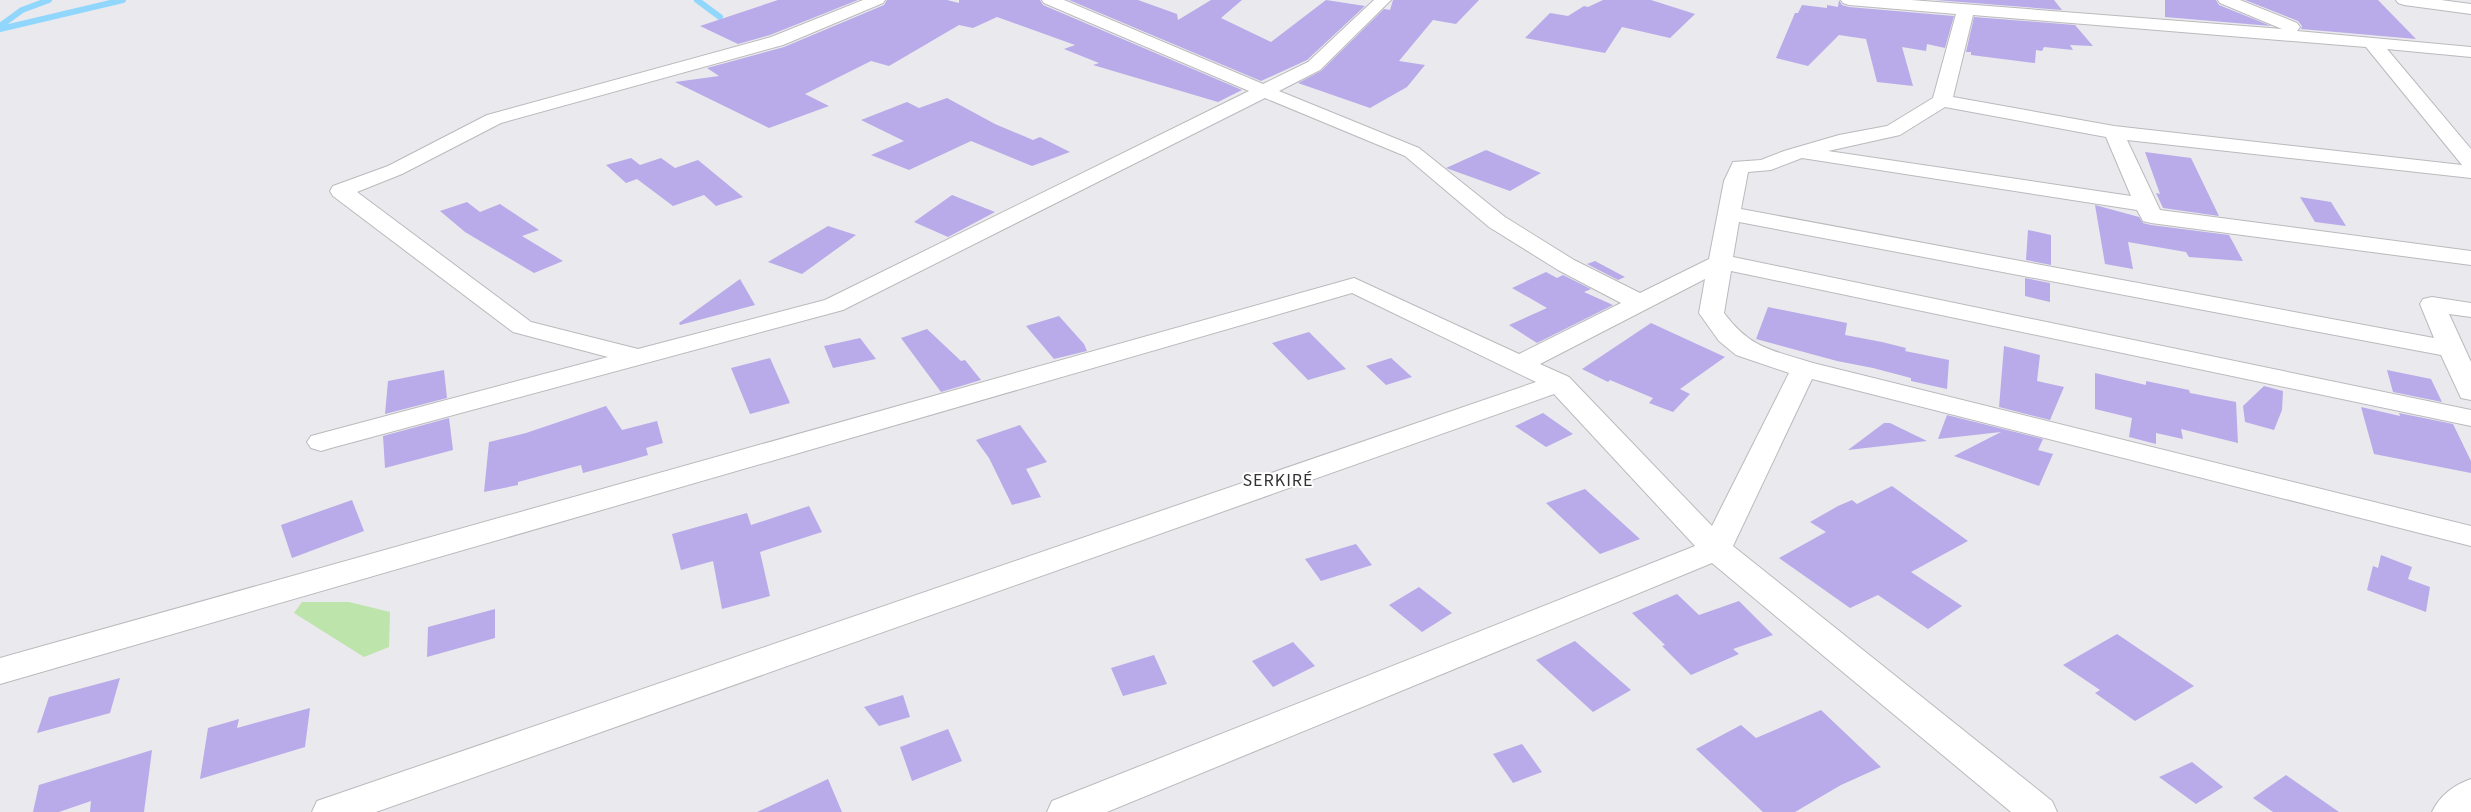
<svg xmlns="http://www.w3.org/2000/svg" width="2471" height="812" viewBox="0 0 2471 812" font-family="'Source Sans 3',sans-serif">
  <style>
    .green { fill: #bde4ab }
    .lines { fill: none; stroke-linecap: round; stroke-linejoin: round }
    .stream { stroke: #91d7fd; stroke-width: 6 }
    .building { fill: #b9abe9 }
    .minor-casing { stroke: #bababd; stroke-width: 2 }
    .minor { fill: #fff; fill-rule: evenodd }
    .labels { text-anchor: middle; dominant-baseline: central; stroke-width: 4; stroke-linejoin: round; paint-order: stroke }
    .quarter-label { font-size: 18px; letter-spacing: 1px; fill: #323134; stroke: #fff }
  </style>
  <rect width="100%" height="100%" fill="#eae9ed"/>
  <path class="green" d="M302,602H349L390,612L389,647L364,657L294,613Z"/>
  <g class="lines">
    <path class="stream" d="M697,0L720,17
      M0,26L22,10L49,0
      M0,29L123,0"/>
  </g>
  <path class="building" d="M778,0H858L770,35L738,44L700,26Z
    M887,0H947L959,3V0H1040L1043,5L1242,90L1218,102L1093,65L1099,63L1064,49L1075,45L997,17L973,28L959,25L889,66L871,61L805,94L829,106L769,128L675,82L719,76L707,68L784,47L884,5Z
    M1069,0H1138L1177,14L1178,20L1211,0H1242L1221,18L1271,42L1326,0L1365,6L1307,60L1261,81Z
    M1393,0H1479L1456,24L1433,20L1399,61L1425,65L1407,87L1370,108L1298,83L1321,71L1384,9L1390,10Z
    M1603,0H1651L1695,14L1670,38L1622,27L1605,53L1525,38L1550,13L1568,16L1584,6L1588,7Z
    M1839,0L1842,5L1849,7L1954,16L1945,48L1927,44L1926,51L1902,47L1913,86L1877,82L1866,39L1839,35L1808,66L1776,58L1795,13H1798L1802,5L1827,8V5L1838,7Z
    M1935,0H2054L2062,10Z
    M2165,0H2216L2219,5L2271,26L2165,17Z
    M2245,0H2378L2416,39L2301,29L2302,26L2298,21Z
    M1974,17L2075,25L2093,46L2070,45L2073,50L2044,47L2042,51L2036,50L2035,63L1971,55V52H1966Z
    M947,98L995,124L1033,140L1040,137L1070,152L1032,166L971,141L909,170L871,155L904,141L861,120L907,102L919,108Z
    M1486,150L1541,173L1510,191L1446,168Z
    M2145,152L2191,158L2219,216L2163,208L2156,193L2160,194Z
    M631,158L640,165L661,158L675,168L698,160L743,197L716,206L704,195L673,206L637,179L626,183L606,165Z
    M952,195L995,212L948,237L914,222Z
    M2300,197L2331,202L2346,226L2315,222Z
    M467,202L480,212L500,204L539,230L522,236L563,261L534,273L465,232L440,211Z
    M2095,205L2139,217L2143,223L2151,225L2229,235L2243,261L2189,257L2186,252L2128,242L2133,269L2105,264Z
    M828,226L856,235L802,274L768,262Z
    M2028,230L2051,235V265L2026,260Z
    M1595,261L1625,277L1618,280L1587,264Z
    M1546,272L1557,278L1563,275L1591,289L1584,292L1613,305L1537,343L1509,325L1547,308L1512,288Z
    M2025,278L2050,283V302L2025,296Z
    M740,279L755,305L680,325L679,323Z
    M1768,307L1847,323L1845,335L1882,342L1906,348L1905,351L1949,360L1947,389L1911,381V378L1873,368L1837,361L1756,339Z
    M1059,316L1084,344L1087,351L1054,359L1026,326Z
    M1651,323L1725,357L1680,389L1690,394L1673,412L1649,403L1653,398L1610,380L1608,382L1582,369Z
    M927,329L961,361L965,360L981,380L941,392L901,338Z
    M1309,332L1346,369L1308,380L1272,343Z
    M860,338L876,359L833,368L824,346Z
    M2004,346L2040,355L2037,381L2064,387L2050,420L1999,407Z
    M770,358L790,403L750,414L731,368Z
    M1391,358L1412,377L1386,385L1366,366Z
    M444,370L447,398L385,414L388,381Z
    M2387,370L2431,379L2442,402L2393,392Z
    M2095,373L2146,385V381L2189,390L2190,393L2236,402L2238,443L2181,429L2183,439L2156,433V444L2129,437L2132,418L2095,409Z
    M2264,386L2283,391L2282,410L2274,430L2245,422L2243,406Z
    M606,406L622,430L657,421L663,443L646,448L648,455L624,462L583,473L581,465L518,482V485L484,492L489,442L526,433Z
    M2361,407L2400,416L2399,413L2453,424L2471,461V473L2374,454Z
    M1543,413L1573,434L1546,447L1515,426Z
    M1947,415L2043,439L2038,450L2053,454L2039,486L1954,456L2001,432L1938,439Z
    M449,418L453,450L385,468L383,436Z
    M1884,423H1890L1927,441L1848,450Z
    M1020,425L1047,462L1026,469L1041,497L1012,505L989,458L976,440Z
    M1892,486L1968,541L1911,572L1962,606L1928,629L1878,595L1850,608L1779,558L1826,532L1810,522L1838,506L1852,500L1857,504Z
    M1585,489L1640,539L1600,554L1546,503Z
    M352,500L364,531L292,558L281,525Z
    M809,506L822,532L760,552L770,596L722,609L713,561L681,570L672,534L747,513L751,525Z
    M1356,544L1372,565L1321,581L1305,559Z
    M2381,555L2412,567L2408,579L2430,587L2426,612L2367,590L2373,566L2378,568Z
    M1419,587L1452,613L1422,632L1389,605Z
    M1677,594L1699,615L1739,601L1773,635L1733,649L1739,654L1691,675L1662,646L1665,645L1632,613Z
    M495,609V638L427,657L428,627Z
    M2117,634L2194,686L2135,721L2095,693L2100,690L2063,665Z
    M1575,641L1631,690L1593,712L1536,660Z
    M1293,642L1315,666L1273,687L1252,661Z
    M1154,655L1167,684L1123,696L1111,668Z
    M120,678L110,713L37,733L49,697Z
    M903,695L910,717L879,726L864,707Z
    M310,708L305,747L200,779L208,728L239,719L237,728Z
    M1821,710L1881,767L1841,785L1795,812H1763L1696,749L1741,725L1756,738Z
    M948,729L962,761L912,781L900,747Z
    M1522,744L1542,772L1513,783L1493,754Z
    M152,750L144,812H90L91,801L59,812H33L39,785Z
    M2192,762L2223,787L2196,804L2159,777Z
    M2286,775L2339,812H2273L2253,798Z
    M828,779L842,812H757Z"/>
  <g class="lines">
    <defs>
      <path id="minor" d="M863,0H885L883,3L783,45L501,123L402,174L357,192L531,322L638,349L825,300L1249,91L1044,3L1042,0H1064L1263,84L1308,62L1374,0H1391L1320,70L1279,91L1419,148L1505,217L1574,260L1640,293L1709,259L1724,181L1733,162L1761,160L1784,151L1839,135L1887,126L1933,98L1956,14L1849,5L1843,3L1841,0H1911L2282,29L2220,3L2218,0H2240L2297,23L2300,27L2297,31L2471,47V57L2387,49L2471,149V178L2127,140L2160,210L2471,251V265L2151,223L2143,221L2137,210L1802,158L1771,170L1748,172L1741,209L2434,338L2420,304L2423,299L2432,297L2471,303V317L2449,314L2471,362V400L2461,398L2441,355L1739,222L1733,257L2471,410V426L1731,271L1724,313C1751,349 1772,350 1813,363L2471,526V546L1812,379L1733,546L2052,801L2057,812H2011L1712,563L1107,812H1047L1052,801L1695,546L1554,394L376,812H312L317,801L1536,382L1352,293L0,684V658L1354,278L1519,354L1621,303L1558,270L1489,227L1405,156L1265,98L843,310L331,448L321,451L311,448L307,442L311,436L608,357L513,332L333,196L330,191L333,186L388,166L487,115L771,37ZM1973,15L2366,47L2462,165L2114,126L1953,97ZM1945,107L2106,137L2131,196L1828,151L1900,135ZM1705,279L1699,313L1719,341L1736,355L1789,373L1712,526L1569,377L1540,364Z
        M2396,0H2441L2471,4V14L2404,5L2398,3Z
        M2471,779V812H2432C2440,795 2454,785 2471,779Z"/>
    </defs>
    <use href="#minor" class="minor-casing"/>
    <use href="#minor" class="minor"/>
  </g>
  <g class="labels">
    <g class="quarter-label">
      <text x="1278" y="480">SERKIRÉ</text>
    </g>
  </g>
</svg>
